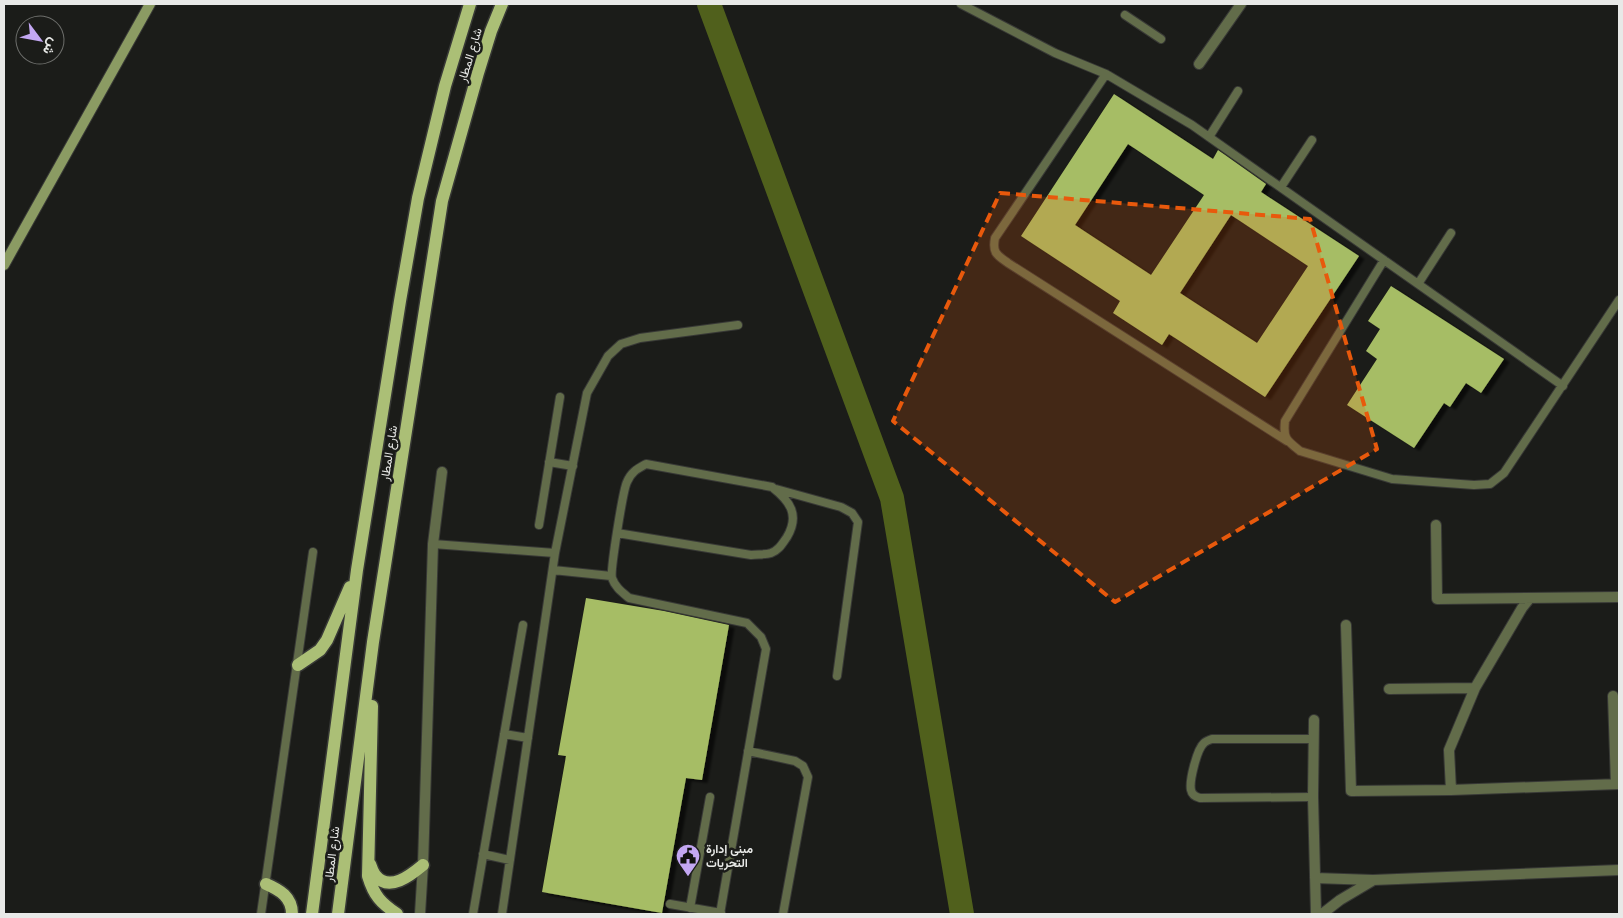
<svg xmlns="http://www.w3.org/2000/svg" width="1623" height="918" viewBox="0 0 1623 918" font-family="'Fira Sans',Vazirmatn,sans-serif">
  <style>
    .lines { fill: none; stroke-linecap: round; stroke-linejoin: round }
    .river { stroke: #50601c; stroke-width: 24 }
    .building { fill: #a6bd65; fill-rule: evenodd; filter: url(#shadow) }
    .lane-casing { stroke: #383936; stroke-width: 10 }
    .street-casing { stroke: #383936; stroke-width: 12 }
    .secondary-casing { stroke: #383936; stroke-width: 12 }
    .primary-casing { stroke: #383936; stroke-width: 15 }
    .lane { stroke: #626c4a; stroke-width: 8 }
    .street { stroke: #626c4a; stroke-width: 10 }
    .secondary { stroke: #8b9b63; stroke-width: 10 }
    .primary { stroke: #abbf76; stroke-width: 12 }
    .marked { fill: #e8590c; fill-opacity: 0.2; stroke: #e8590c; stroke-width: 4; stroke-dasharray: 10 6; stroke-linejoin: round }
    .labels { text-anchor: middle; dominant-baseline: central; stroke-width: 5; stroke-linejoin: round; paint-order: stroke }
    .street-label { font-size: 12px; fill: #e8e9e7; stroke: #1b1c19 }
    .poi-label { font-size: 12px; font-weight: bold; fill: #e8e9e7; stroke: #1b1c19; text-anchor: start }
  </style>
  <defs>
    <filter id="shadow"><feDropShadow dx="5.5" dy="3" stdDeviation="1" flood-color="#0009"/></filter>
  </defs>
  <rect width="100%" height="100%" fill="#1b1c19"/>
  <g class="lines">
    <path class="river" d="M709,4L892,498L962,914"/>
  </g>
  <path class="building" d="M1114,94L1213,159L1218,150L1266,184L1261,192L1359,256L1265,397L1169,334L1162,345L1113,313L1120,301L1021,236ZM1128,144L1204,195L1151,275L1075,225ZM1231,215L1308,266L1257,343L1180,293Z
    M1391,286L1504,359L1481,393L1466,383L1450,407L1444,403L1414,448L1347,405L1377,359L1366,351L1380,329L1368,321Z
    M586,598L664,611L729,625L702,780L686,778L662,913L542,892L566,756L558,755Z"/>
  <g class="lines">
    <defs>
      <path id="lane" d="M961,4L1055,53L1106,74L1192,125L1563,386
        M1125,15L1161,39
        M1106,74L995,238C992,253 997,255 1008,263L1287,441
        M1209,137L1238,91
        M1281,187L1312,140
        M1384,260L1285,421C1283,438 1286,440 1300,451L1392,479L1474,485L1490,484L1504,473L1619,300
        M1418,284L1451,233
        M549,462L573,466
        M776,489L841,507L852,513L858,522L837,676
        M539,525L560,397
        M617,533L751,555C757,554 765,555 771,553C779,550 782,544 787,537C800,515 790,501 772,487L646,464C637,469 631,472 627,482C623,490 610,571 612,578C615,587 622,592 629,598L747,623L761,637L766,649L720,914
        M433,544L555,553
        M553,570L611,576
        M504,734L528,738
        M748,751L795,761L803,766L808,777L783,914
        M1313,797L1200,798C1196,797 1192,795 1191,790C1189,781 1197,749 1204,743C1206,741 1209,740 1212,739H1314
        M483,854L510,860
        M670,904L721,913
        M690,908L710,797
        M261,914L313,552
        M473,914L523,625
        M502,914L555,553L587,393L608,356L621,344L640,338L738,325"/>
      <path id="street" d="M1199,64L1241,4
        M1436,525L1437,599L1619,597
        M1346,625L1351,791L1451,790L1619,784
        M1389,689L1475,688
        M1613,696L1616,784
        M1314,720L1313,797L1316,914
        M1451,790L1449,750L1475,688L1522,608L1530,598
        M1315,878L1373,880L1619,870
        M420,914L423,865L433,544L442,472
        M1322,914L1340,900L1372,881"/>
      <path id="secondary" d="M4,265L150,4"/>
      <path id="primary" d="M298,665L320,650L327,640L350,587
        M372,706L368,876C374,896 381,903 397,914
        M370,864C371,867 373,872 375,875C389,893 411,875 423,865
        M266,884C280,890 292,897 292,914
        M312,914L357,570L400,301L418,198L445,86L470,4
        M338,914L373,642L442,201L478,73L491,31L502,4"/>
    </defs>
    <use href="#lane" class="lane-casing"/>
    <use href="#street" class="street-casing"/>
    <use href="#secondary" class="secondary-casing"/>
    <use href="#primary" class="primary-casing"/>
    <use href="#lane" class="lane"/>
    <use href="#street" class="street"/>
    <use href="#secondary" class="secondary"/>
    <use href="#primary" class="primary"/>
  </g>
  <path class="marked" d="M1000,193L1310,219L1377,449L1115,602L893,421Z"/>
  <defs>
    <symbol id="civic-pin" viewBox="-11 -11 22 30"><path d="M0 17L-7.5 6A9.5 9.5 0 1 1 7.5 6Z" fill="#c3a7f2" stroke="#1b1c19"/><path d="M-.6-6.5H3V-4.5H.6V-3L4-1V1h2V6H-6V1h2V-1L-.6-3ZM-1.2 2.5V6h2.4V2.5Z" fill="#111"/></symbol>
  </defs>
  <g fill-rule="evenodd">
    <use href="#civic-pin" x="674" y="842" width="28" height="38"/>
  </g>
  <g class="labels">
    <g class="street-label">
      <text transform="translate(470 55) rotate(-73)">شارع المطار</text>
      <text transform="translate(389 453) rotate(-81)">شارع المطار</text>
      <text transform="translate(332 854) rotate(-83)">شارع المطار</text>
    </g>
    <g class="poi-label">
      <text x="706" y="849">مبنى إدارة<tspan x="706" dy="14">التحريات</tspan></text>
    </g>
  </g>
  <rect width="1623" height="918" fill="none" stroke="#e8e9e7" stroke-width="10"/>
  <g transform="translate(40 40) rotate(122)"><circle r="24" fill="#1b1c19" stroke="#6d6e6b"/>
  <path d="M0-4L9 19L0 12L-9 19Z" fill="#c3a7f2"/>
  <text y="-8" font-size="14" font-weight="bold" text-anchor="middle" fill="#e8e9e7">ش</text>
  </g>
</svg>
